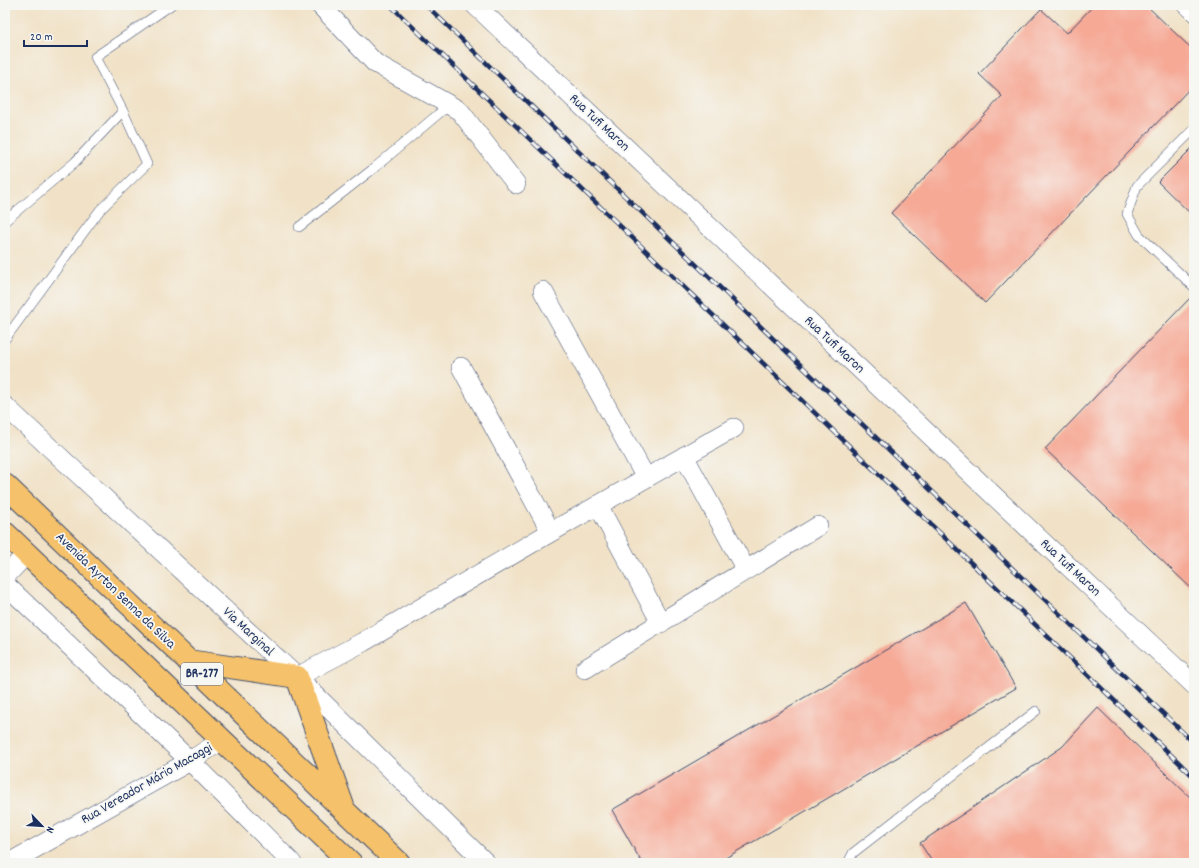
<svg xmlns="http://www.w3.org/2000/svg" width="1199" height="868" viewBox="0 0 1199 868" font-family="Dekko,sans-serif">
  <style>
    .building { fill: #f6a995 }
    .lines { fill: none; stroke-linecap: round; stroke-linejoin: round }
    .service-casing { stroke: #3b4a6e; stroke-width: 10 }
    .minor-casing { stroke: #3b4a6e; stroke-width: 20 }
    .trunk-casing { stroke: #3b4a6e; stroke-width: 24 }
    .service { stroke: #fff; stroke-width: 9 }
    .minor { stroke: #fff; stroke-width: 19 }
    .trunk { stroke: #f5c16b; stroke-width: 22 }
    .rail-casing { stroke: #1b2f5e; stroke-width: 4.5 }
    .rail { stroke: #f6f6f2; stroke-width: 3; stroke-dasharray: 9; stroke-linecap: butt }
    .labels { text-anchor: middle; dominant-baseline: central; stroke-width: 3.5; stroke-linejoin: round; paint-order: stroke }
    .shield { fill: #f6f6f2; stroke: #5d6b8a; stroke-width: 1 }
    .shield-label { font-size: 13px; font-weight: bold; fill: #1b2f5e }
    .street-label { font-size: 14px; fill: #1b2f5e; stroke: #f6f6f2 }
  </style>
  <rect width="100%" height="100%" fill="#f6f6f2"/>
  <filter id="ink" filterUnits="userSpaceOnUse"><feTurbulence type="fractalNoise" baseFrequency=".025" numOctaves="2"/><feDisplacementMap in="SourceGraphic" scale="8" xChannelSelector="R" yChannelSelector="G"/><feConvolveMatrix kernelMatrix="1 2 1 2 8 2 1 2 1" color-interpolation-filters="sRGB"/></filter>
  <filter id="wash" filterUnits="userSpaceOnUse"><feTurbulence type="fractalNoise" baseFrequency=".012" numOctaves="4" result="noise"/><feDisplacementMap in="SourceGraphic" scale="16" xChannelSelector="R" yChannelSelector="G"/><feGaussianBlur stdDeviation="0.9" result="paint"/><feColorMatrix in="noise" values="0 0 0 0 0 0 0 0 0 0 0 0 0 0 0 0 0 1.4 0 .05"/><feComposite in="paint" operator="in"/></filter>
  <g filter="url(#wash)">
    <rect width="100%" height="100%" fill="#f1e2c7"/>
    <g id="blocks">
      <path class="building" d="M1094,5H1146L1194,51V84L985,303L891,213L1002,96L979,74L1041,9L1067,33Z
        M1194,146V217L1158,182Z
        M1191,297L1194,300V591L1045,449Z
        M966,603L1016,688L717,863H642L612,810Z
        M1098,708L1194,801V863H933L920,843L1062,747Z"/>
    </g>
  </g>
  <g filter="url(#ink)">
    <use href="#blocks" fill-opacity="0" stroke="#3b4a6e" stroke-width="1"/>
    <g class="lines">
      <defs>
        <path id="service" d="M1180,5L1194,18
          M1194,129L1137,186L1127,214L1139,235L1194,287
          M5,221L75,162L123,111L95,57L171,5
          M299,227L373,169L449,105
          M5,339L100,210L147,164L123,111
          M848,863L853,853L1036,711"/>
        <path id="minor" d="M320,5L375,63L460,111L516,184
          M475,5L1194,685
          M543,291L646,478
          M461,367L551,532
          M5,406L297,677L486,863
          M684,456L746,570
          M598,505L661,623
          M5,577L27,553
          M5,584L190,761L292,863
          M585,669L818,526
          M297,677L363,642L551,532L734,428
          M9,863L190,761L222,740"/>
        <path id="trunk" d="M5,485L399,863
          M5,533L351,863
          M188,661L297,677L343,806"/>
      </defs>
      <use href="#service" class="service-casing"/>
      <use href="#minor" class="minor-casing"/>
      <use href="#trunk" class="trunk-casing"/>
      <use href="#service" class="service"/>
      <use href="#minor" class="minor"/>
      <use href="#trunk" class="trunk"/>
      <defs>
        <path id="rail" d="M390,5L1194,777
          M426,5L1194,743"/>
      </defs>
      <use href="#rail" class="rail-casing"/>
      <use href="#rail" class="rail"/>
    </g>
  </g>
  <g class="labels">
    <rect class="shield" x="181" y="663" width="42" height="22" rx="3"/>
    <g class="shield-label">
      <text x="202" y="674">BR-277</text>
    </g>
    <g class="street-label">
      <text transform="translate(599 123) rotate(43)">Rua Tufi Maron</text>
      <text transform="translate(834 345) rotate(43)">Rua Tufi Maron</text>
      <text transform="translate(1070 568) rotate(43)">Rua Tufi Maron</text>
      <text transform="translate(115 591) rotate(44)">Avenida Ayrton Senna da Silva</text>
      <text transform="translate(248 632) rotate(43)">Via Marginal</text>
      <text transform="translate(147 784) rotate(-30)">Rua Vereador Mário Macaggi</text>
    </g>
  </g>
  <rect width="1199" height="868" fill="none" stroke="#f6f6f2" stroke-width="20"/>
  <g transform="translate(42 826) rotate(115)" stroke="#f6f6f2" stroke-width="3" paint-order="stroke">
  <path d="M0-3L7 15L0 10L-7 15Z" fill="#1b2f5e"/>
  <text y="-6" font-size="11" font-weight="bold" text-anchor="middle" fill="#1b2f5e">N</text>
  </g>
  <path d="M24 40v6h63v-6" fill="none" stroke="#1b2f5e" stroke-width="2"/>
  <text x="30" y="40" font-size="12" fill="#1b2f5e" stroke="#f6f6f2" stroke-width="3" paint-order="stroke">20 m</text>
</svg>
